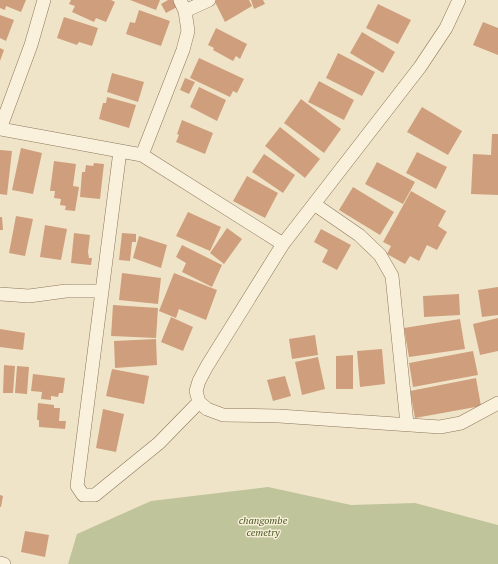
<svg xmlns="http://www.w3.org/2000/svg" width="498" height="564" viewBox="0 0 498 564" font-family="'PT Serif',serif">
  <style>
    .cemetery { fill: #bfc49a }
    .building { fill: #cf9f7d }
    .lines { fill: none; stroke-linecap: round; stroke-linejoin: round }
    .minor-casing { stroke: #8d765c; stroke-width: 14 }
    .minor { stroke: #faf1dc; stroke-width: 13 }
    .labels { text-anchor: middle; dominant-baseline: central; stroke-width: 3; stroke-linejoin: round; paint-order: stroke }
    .park-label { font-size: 10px; font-style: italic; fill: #4d5a26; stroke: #f7eed8 }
  </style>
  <rect width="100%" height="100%" fill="#f0e4c8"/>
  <path class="cemetery" d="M268,487L351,505L415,503L498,525V564H68L77,534L151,501Z"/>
  <path class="building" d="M0,0H26L21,12L6,6L5,10L0,8Z
    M71,0H111L115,2L106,22L96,18L94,22L72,12L75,6L69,4Z
    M130,0H160L156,10Z
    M168,0H173L177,7L166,13L161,4Z
    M214,0H249L252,6L225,22Z
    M251,0H263L265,4L254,9Z
    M378,4L411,20L398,44L366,28Z
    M139,10L170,21L161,46L126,34L130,22L135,23Z
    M0,15L14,20L6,41L0,38Z
    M64,17L98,28L92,46L79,42L77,45L57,38Z
    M483,22L498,28V55L473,45Z
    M216,28L247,44L240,59L236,56L233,61L213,50L214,48L208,45Z
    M362,32L395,52L383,73L350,53Z
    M0,48L4,50L0,61Z
    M338,53L375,72L362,96L326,78Z
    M199,58L244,79L237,93L233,91L230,97L190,78Z
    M112,73L144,82L138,102L107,92Z
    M185,78L195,82L189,94L180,90Z
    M319,81L354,100L344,120L308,102Z
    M199,87L226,100L217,121L190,107Z
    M107,97L136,105L129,128L99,119L103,103H106Z
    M301,99L341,129L324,153L284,123Z
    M422,107L462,131L448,155L407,132Z
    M182,120L213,133L205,154L176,142L179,135L177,134Z
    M280,127L320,159L305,178L265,146Z
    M492,134H498V195L471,194L473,154L491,155Z
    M21,148L42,153L33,194L12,190Z
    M0,150L12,151L7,195L0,194Z
    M417,152L447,167L436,189L406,173Z
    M264,154L295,175L283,193L252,172Z
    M54,161L76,164L73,186L79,187L75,211L65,210L66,206L60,205L61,199L54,198L55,191H50Z
    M377,162L415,182L403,204L365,184Z
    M94,163L104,164L100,199L80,197L82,172H85L86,165L93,166Z
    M247,176L278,193L265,218L233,201Z
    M353,187L394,212L380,235L339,210Z
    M411,191L446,211L438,226L447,232L437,250L427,245L419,261L410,256L405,264L387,254L391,246L383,242Z
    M188,212L221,227L210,251L176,236Z
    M16,216L33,219L25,256L9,253Z
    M0,217H2L3,230H0Z
    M45,225L67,229L61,260L40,257Z
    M227,228L242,239L224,264L210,253Z
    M321,229L351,245L337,270L322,262L328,250L314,242Z
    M74,233L90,235L88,252L89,258H92L91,265L71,263Z
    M122,233L136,234V242H132L130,261L119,260Z
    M139,236L167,245L161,268L133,258Z
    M182,245L222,265L212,287L182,272L186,263L176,257Z
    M122,273L161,278L158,304L119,300Z
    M174,273L217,290L206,320L179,309L176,318L159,311Z
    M498,287V315L482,317L478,290Z
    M459,294L460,315L424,317L423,296Z
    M113,305L158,308L156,338L111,336Z
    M171,317L193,327L183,351L161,342Z
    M498,318V351L480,355L473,324Z
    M460,319L465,349L409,357L404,328Z
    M0,329L25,333L23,350L0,347Z
    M315,335L318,355L292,359L289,339Z
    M156,339L157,365L115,368L114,341Z
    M382,349L385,384L360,387L357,351Z
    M473,351L478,375L413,387L409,363Z
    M353,355V389H336V356Z
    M318,357L325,389L302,395L295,362Z
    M4,365L15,366L13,393H3Z
    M17,366L29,367L27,394L15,393Z
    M112,369L149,376L144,404L106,396Z
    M33,374L65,378L63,393H59L58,397L51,396V400L41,399L42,392L31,391Z
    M285,376L291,396L273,401L267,380Z
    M476,378L481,406L415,418L410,391Z
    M38,403L54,405V408H60L59,421H66L65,429L39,427V420H37Z
    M103,409L124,414L116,452L96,448Z
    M0,495L3,496L1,507H0Z
    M25,531L49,535L45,557L21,552Z"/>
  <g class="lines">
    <defs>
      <path id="minor" d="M459,0L446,28L420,67L283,244L207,366L199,381L196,391L199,402L207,409L223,415L279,416L440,427L461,423L498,403
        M185,11L209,0
        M0,129L142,155L283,244
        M0,129L31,45L44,0
        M120,151L77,486L83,495H95L159,443L199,402
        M142,155L183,50L188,31L185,11L180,0
        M314,204L359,235L380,255L392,276L407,424
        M0,294L29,296L66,291H101
        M0,563L4,564"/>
    </defs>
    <use href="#minor" class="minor-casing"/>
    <use href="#minor" class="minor"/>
  </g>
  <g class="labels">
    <g class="park-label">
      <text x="263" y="520">changombe<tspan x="263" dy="12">cemetry</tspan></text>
    </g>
  </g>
</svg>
